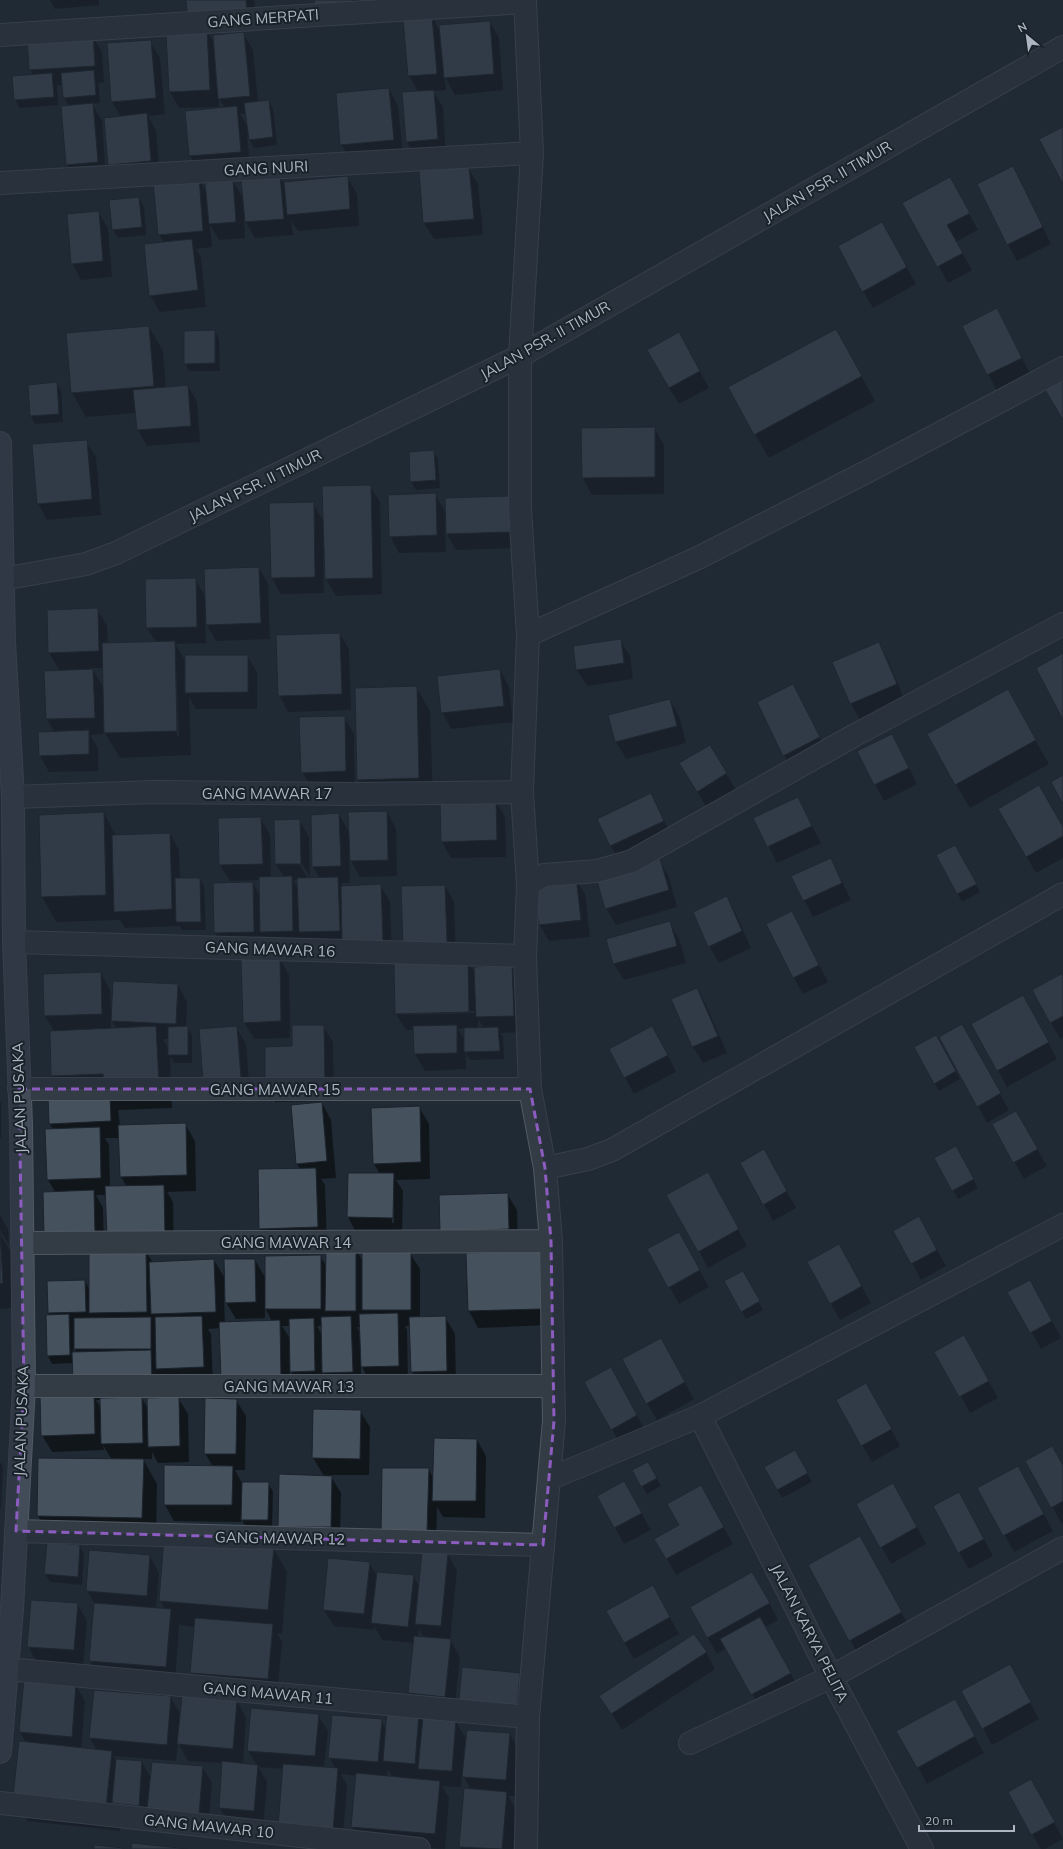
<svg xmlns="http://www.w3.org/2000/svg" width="1063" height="1849" viewBox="0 0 1063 1849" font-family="Mulish,sans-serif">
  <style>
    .shadow { fill: #0007; fill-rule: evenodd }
    .building { fill: #46515e; stroke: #1b232c }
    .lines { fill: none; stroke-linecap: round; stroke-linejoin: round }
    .street-casing { stroke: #515963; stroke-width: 24 }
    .secondary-casing { stroke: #515963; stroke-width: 24 }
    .street { stroke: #333c45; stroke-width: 22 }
    .secondary { stroke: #424b58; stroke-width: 22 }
    .marked { fill: none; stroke: #8c5cc0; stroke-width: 3; stroke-dasharray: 8 5; stroke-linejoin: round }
    .labels { text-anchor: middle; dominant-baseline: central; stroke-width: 4; stroke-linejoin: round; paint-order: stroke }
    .street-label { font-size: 15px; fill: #adb6c2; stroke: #192129 }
  </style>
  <rect width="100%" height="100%" fill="#202a34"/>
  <path class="shadow" d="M50,0H99V5L55,9Z
    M187,0H254L256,30L209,34L214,44L243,33L253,50L258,102L269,101L273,109L277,145L254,148L247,136L250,168L200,173L190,156L186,112L225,108L219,98V107L179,108L170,92L196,31ZM247,113L248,127L240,114Z
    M315,0H360L362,20Z
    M432,17L441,34L490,22L499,38L503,90L455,95L445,77L446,90L433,91L443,107L446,156L417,158L407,142L418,92L409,75Z
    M92,35L102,52L104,82L98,83L100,103L92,104L102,121L106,179L76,181L67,164L69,106L64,98L63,85H57L58,105L20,108L15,100L34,75L30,70Z
    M150,41L160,58L165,114L148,116L156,131L160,177L119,181L109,164L121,117L112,102Z
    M389,89L398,106L403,156L351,161L341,144Z
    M1013,167L1051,244L1017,261L1008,244Z
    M468,168L478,184L483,235L434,239L424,223Z
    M347,177L357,194L359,226L298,231L291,220L293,235L255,238L244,219L245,238L219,240L210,225L212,247L196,249L201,257L206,307L160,312L150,295L164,243L159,234L198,178L207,193L233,181L244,200L280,178L286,188Z
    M959,195L978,230L956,242L972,270L948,283L904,204Z
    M139,198L144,207L146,235L118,238L113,230Z
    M98,212L108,228L112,277L81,280L72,263Z
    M891,240L916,284L873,308L863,291Z
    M997,309L1031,375L997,391L963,326Z
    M149,327L163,351L166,388L188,386L197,402L200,442L147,446L138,430L136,413L86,417L72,393Z
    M215,331L219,339L220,371H189L185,363Z
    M688,350L709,388L679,404L669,388Z
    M849,354L875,401L769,458L755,434Z
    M56,383L61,391L63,422L35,424L31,416Z
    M654,428L664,445V494L592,495L583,478L582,429Z
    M86,441L96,457L101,515L47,520L38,503Z
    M433,451L438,459L440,488L416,490L411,482Z
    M370,486L380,502L382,594L336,596L326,579L325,556H323L324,593L281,594L272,578L313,503L324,523Z
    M435,494L446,513L508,497L519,548L456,550L445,531L446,552L399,553L390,536Z
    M259,568L268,584L270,639L216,641L205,622L206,643L175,644L186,662L247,656L257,672V709H196L189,697L191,755L120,758L103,730L104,734L90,735L98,748V771L49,772L40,756L54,732L47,719L45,672L60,671L49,653L97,609L107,626L108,644L156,642L147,628L195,579L206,598ZM174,666H176L179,736H177ZM92,668H103L104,689Z
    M340,634L349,650L351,710L288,712L279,695Z
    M620,640L630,656L633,679L587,686L577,670Z
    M879,644L888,660L905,701L860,720L851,703Z
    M500,670L509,687L513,722L451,729L442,712Z
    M416,687L430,711L433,802L372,804L358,780Z
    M670,700L679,716L686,743L626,759L616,742L609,715Z
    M802,702L828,754L794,772L784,755Z
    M1021,715L1049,764L970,808L956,784Z
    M344,717L354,734L355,788L312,789L302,772Z
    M709,746L736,790L707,808L690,780Z
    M901,751L917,784L884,801L875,784Z
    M651,795L673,838L620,862L610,845Z
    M798,798L821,843L777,863L755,819Z
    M495,800L505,817L506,857L451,858L442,842Z
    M999,809L1063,829V858L1036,873Z
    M387,812L396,829L397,876L360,877L349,857L350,883H341L343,886L380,885L390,902L392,957L309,948L302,936V948L271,949L263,935V948L224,949L215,933L253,883L260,896V880L230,881L220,865L260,818L270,835L271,878L284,877L276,864L299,820L309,837L310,877L299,859L297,860L308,879H320L313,867L312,816L339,814L350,834ZM293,880H298L299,890Z
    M104,813L116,836L170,834L179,850L180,879H200L204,887L206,930H182L180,926L125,928L120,920L56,922L42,897L40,816Z
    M960,854L980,892L962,902L937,855Z
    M831,859L851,900L813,917L804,900Z
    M659,860L669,877L677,907L616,925L606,908Z
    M575,878L585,894L590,937L549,941L540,925Z
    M445,886L454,902L456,961L467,960L476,975L512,966L522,983L523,1032L500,1033L503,1037L504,1059L470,1060L466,1053V1069L425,1071L415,1054V1030H406L396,1014ZM474,1011V1013L404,1015V1013ZM478,1019L484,1029H478ZM465,1028V1041L458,1029Z
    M727,898L736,914L751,948L719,963L709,946Z
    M792,912L828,982L803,994L794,978Z
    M669,922L679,939L686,963L624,980L614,964L607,940Z
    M279,958L289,975L290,1038L254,1039L244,1022Z
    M101,973L110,990L111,1010L178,985L187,1002L186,1027H187L192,1035V1063H174L170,1056L172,1108L118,1110L120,1126L185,1124L195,1141L196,1191L167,1192L173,1202L174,1252L147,1253L153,1263L214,1260L224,1277V1297H226L255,1260L266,1279L320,1256L327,1267L356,1249L363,1262L410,1253L420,1269V1318L445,1317L455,1334L456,1388L421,1389L412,1372L410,1326H405L407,1330L408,1382L371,1384L361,1365V1388L333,1389L324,1374V1387L300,1389L290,1370V1394L221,1328L208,1329L211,1334L213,1383L167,1385L160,1374L161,1398H178L188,1414L189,1462L158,1463L152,1452V1459H143L157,1484L156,1542L52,1540L38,1516L112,1460L103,1445L104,1450L52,1452L42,1435L80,1395L73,1363L52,1364L48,1356L50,1316L48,1313L85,1281L90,1290V1250L48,1180L53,1130L50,1124L64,1097L52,1076L54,1031L45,1016ZM111,1019L116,1028L111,1029ZM163,1039H169V1050ZM105,1138H120L121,1177L127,1187H110L109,1145ZM96,1195H106L115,1251H104L103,1208ZM224,1299L236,1319L265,1318V1308L272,1321L225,1323ZM282,1326H290V1339L287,1334ZM317,1326H322V1335ZM357,1327H361V1335ZM73,1347L77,1353H74ZM142,1398H148V1409ZM96,1400H101V1408Z
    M1063,978V1037L1060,1039L1051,1022Z
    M697,989L706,1005L727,1053L703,1063L693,1047L673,999Z
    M1032,1013L1057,1059L1007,1087L998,1070Z
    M323,1026L333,1042L334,1101L275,1102L266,1085Z
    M236,1027L246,1044L250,1094L203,1080Z
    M936,1036L960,1079L939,1091L915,1048Z
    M971,1042L1009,1110L987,1123L978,1106Z
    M662,1044L676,1072L634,1094L625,1077Z
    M0,1101L1,1103V1138H0Z
    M322,1103L331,1120L336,1178L321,1179L325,1185L327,1244L270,1246L260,1229L259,1170L300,1169L297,1164Z
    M419,1107L429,1124L430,1179L396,1180L403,1191L402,1234H357L348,1217L349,1174H380L374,1164ZM392,1190H394V1223H392Z
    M993,1125L1024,1127L1047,1166L1024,1179Z
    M955,1147L978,1188L958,1199L935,1159Z
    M773,1167L796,1208L773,1221L764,1204Z
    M717,1190L747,1246L708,1268L699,1251Z
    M507,1194L517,1210L518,1246L450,1248Z
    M0,1215L8,1229L9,1245L0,1230Z
    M0,1234L14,1257L16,1308L0,1309Z
    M928,1234L946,1266L921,1280L912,1263Z
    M648,1250H688L709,1287L679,1304Z
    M539,1252L549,1269L550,1325L478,1328L469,1311Z
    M848,1262L871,1303L840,1320L808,1263Z
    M742,1272L763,1310L746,1319L725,1282Z
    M1009,1292L1039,1297L1061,1338L1041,1349Z
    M936,1352L973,1353L998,1398L970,1413Z
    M670,1356L694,1399L657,1420L647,1403Z
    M620,1384L646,1432L621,1446L612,1429Z
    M236,1400L246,1416L245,1470H235L242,1483H268L273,1492L272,1528H247L241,1519V1522L174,1521L165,1505L213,1467L205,1453Z
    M876,1401L900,1446L872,1462L862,1445Z
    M360,1411L370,1427L369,1475H330L341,1493L340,1544L288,1543L279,1526L324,1476L313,1458Z
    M477,1440L486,1456L485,1518L443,1517L437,1507L436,1550L392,1549L428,1469L434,1479Z
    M794,1451L812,1482L782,1498L765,1467Z
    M1027,1461L1063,1467V1523L1062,1524Z
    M0,1462L3,1467L1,1508H0Z
    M648,1463L661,1486L647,1494L634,1471Z
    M1027,1483L1053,1531L1014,1552L978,1489Z
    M598,1497L633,1499L651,1530L624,1544Z
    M903,1501L926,1544L891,1564L858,1504Z
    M710,1503L733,1544L676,1575L656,1539L680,1526Z
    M968,1510L993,1556L969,1569L959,1552Z
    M80,1546L84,1554L82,1585L50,1582L45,1574Z
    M273,1548L287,1572L282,1634L277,1633L282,1642L277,1695L201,1689L191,1673L195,1627L179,1625L175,1683L99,1677L90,1661L95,1604L87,1591L150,1556L159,1573L156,1609L165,1610L160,1600Z
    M448,1555L457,1571L450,1640L460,1657L454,1713L419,1710L409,1693L414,1643L382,1640L374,1626V1630L334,1626L324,1610L369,1563L377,1576H413L420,1587ZM419,1629L424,1638L418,1637Z
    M873,1562L915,1637L864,1665L809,1565Z
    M762,1590L778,1620L765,1627L800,1690L762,1711L726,1648L717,1654L707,1637Z
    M662,1603L679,1634L634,1659L624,1642Z
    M77,1604L87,1621L83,1666L37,1663L28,1646Z
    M706,1652L715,1669L622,1730L601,1696Z
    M463,1668L520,1674L529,1690L526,1721Z
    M24,1680L75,1684L85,1701L81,1749L97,1750L90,1738L94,1691L170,1697L181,1715L237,1701L246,1718L243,1764L257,1766L248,1750L318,1715L328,1731L324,1768H335L329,1757L381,1720L386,1729L418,1714L423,1723L455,1720L467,1740L510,1734L519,1751L515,1796H508L516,1809L513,1849H461L460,1847L471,1790L462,1774L461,1787L442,1786L449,1798L445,1849L362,1844L352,1827L357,1776L341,1774L347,1785L342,1847L284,1769L258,1767L267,1782L263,1827L229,1824L220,1808L223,1763L188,1761L178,1743L176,1761L114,1756L116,1760L142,1762L151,1778L202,1767L212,1783L208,1830L121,1816L120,1831L28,1821L14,1797L26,1743L20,1732ZM388,1769L393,1778L387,1777Z
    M1019,1682L1039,1719L992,1745L983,1728Z
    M964,1717L984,1753L927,1784L918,1767Z
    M1009,1793L1040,1797L1063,1839L1045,1849H1041Z"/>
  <path class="building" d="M186,0H246L247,14L188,19Z
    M314,0H353V3L315,6Z
    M432,16L437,74L408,76L403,19Z
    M490,21L494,74L444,78L439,25Z
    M207,30L210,90L169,92L166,32Z
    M244,32L250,96L218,99L213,35Z
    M93,34L95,66L29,70L27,38Z
    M151,40L156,98L111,102L107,43Z
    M94,70L96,95L63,98L61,73Z
    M52,73L54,97L14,100L12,76Z
    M389,88L394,140L340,145L336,93Z
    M434,90L438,139L406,142L402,92Z
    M269,100L273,137L249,140L244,103Z
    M93,103L98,162L66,165L61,106Z
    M237,106L241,152L189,156L185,111Z
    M147,113L151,161L108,165L104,118Z
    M1063,127V184L1039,139Z
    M469,166L474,219L423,223L419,171Z
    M1013,166L1043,227L1007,245L977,184Z
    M280,176L284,219L245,222L241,180Z
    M348,176L350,209L287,215L284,182Z
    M199,177L203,231L158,235L153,181Z
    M950,177L970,213L947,225L963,253L937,267L902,203Z
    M233,180L236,222L209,224L205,183Z
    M139,197L142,227L112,230L109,200Z
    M99,211L103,261L71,264L67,214Z
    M882,222L907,267L862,292L838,246Z
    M192,239L198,290L149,296L144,244Z
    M997,308L1022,358L987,375L962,326Z
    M149,326L154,386L71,393L66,333Z
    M836,329L862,376L754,435L728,387Z
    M215,330V363L184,364V331Z
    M679,332L700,371L669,388L647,350Z
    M1063,377V420L1044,388Z
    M57,382L59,414L30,416L28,385Z
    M188,385L191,426L137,430L133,390Z
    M655,427V477L582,478L581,428Z
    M87,440L92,499L37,504L32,444Z
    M434,450L436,480L410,482L409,452Z
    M371,485L373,578L325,579L322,486Z
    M436,493L437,535L389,537L388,495Z
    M509,496L510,532L446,534L445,498Z
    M314,502L315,577L271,578L269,503Z
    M259,567L261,623L206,625L204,569Z
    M196,578L197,627L146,628L145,579Z
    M98,608L99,651L48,653L47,610Z
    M340,633L342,694L278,696L276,635Z
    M621,639L624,663L576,670L573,646Z
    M175,641L177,731L104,733L102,643Z
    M879,642L897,684L850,704L832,662Z
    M1063,653V720L1036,668Z
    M185,655H248V692L185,693Z
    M93,669L95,718L46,719L44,671Z
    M500,669L504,706L441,713L437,676Z
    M793,684L820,737L783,756L757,702Z
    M417,686L419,778L357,780L355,688Z
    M1008,689L1036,740L955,785L927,734Z
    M670,699L677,726L615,742L608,715Z
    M345,716L346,771L301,773L299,717Z
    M89,730V754L39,756L38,732Z
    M892,734L909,768L874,785L857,751Z
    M710,745L727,773L697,792L679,763Z
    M1063,775V804L1051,782Z
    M1039,785L1063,827V836L1026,857L998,809Z
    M651,793L664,821L610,846L597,819Z
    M798,797L812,826L767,847L753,818Z
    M496,799L497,840L441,842L440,801Z
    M387,811L388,860L350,861L348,812Z
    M104,812L106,895L41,897L39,815Z
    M339,813L341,866L312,867L311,815Z
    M261,817L263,864L219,865L218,818Z
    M300,819L301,864H275L274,820Z
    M170,833L172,909L114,912L112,835Z
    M955,845L977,884L957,894L936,855Z
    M831,858L842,883L803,901L791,876Z
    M660,859L669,890L605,909L596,877Z
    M292,876L293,931L260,932L259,877Z
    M338,877L340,931L299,932L297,878Z
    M576,877L581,920L539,925L534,882Z
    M175,878H200L201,922H176Z
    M253,882L254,932L214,933L213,883Z
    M381,884L383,941L342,942L341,886Z
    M445,885L447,943L403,944L401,886Z
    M727,896L742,931L708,947L693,912Z
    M792,911L819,965L793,978L766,924Z
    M670,921L677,946L613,964L606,939Z
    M280,957L281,1021L243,1023L241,958Z
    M468,959L469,1012L395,1014L394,962Z
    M512,965L514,1016L476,1017L474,967Z
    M101,972L102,1014L44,1016L43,974Z
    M1061,974L1063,976V1016L1050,1023L1032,990Z
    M113,981L178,984L176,1024L111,1021Z
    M697,988L718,1036L692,1047L671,999Z
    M1023,995L1049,1042L997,1071L971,1024Z
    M962,1024L1001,1093L977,1107L939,1037Z
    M292,1025H324L325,1085H265V1047L292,1046Z
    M457,1025V1053L414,1054L413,1026Z
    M156,1026L159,1083L104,1086L103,1074L51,1076L50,1031Z
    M188,1026V1055H168V1027Z
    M237,1026L241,1078L203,1081L199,1029Z
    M652,1026L668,1055L624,1078L609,1049Z
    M498,1027L500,1051L464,1052V1028Z
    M936,1035L956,1071L934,1084L914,1047Z
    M110,1094L111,1121L49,1124L48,1096Z
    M322,1102L327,1161L296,1164L291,1105Z
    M420,1106L421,1162L373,1164L371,1108Z
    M1016,1111L1038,1149L1013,1163L992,1124Z
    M186,1123L187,1175L120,1177L118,1125Z
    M100,1127L101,1178L47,1180L45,1129Z
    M956,1146L974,1179L952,1191L934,1158Z
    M764,1149L787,1191L763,1205L740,1163Z
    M316,1168L318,1227L259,1229L258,1169Z
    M708,1172L739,1229L698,1252L666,1195Z
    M348,1173H394L393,1218L347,1217Z
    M164,1185L165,1235L107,1237L105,1186Z
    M94,1190L95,1234L44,1235L43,1192Z
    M508,1193L509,1229L440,1232L439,1195Z
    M919,1216L937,1250L911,1264L893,1231Z
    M0,1232L3,1283L0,1284Z
    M679,1232L700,1270L668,1288L647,1249Z
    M839,1244L862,1286L830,1304L807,1262Z
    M326,1248H356V1311H325Z
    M146,1249L147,1312L89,1313V1250Z
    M540,1251L541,1309L468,1311L466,1253Z
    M362,1252H411V1310H362Z
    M321,1255V1309H265V1256Z
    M214,1259L216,1312L151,1314L149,1262Z
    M224,1259H255L256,1302L225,1303Z
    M743,1271L760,1301L741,1312L724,1281Z
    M85,1280L86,1312L48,1313L47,1281Z
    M1030,1280L1052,1321L1030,1333L1007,1292Z
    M398,1313L399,1366L361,1367L359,1314Z
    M69,1314L70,1355L47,1356L46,1315Z
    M202,1316L204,1367L156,1369L155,1317Z
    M351,1316L353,1372L322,1373L321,1317Z
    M446,1316L447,1371L411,1372L409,1317Z
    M151,1317V1349H74V1318Z
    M314,1318L315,1371L290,1372L289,1319Z
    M280,1320L281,1378L221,1380L219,1322Z
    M964,1335L989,1381L959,1397L934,1352Z
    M661,1338L685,1382L646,1404L622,1359Z
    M151,1350L152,1381L73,1384L72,1352Z
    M611,1367L637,1415L611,1430L584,1382Z
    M866,1383L892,1429L861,1446L836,1400Z
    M94,1393L95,1434L41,1436L40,1395Z
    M142,1397L143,1443L101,1444L100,1398Z
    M179,1397L180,1446L148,1447L147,1398Z
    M205,1398L237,1399L236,1454H204Z
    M313,1409L361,1410L360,1459L312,1458Z
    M434,1438L477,1439L476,1501H432Z
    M1052,1446L1063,1465V1501L1051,1508L1025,1461Z
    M795,1450L808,1473L777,1490L764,1467Z
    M38,1458L144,1459L142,1518L37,1516Z
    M648,1462L657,1478L641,1487L632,1470Z
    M164,1465L233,1466L232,1505H164Z
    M1018,1466L1044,1514L1003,1536L977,1488Z
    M382,1468H429L427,1533H381Z
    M279,1474L332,1476L331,1527H278Z
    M624,1481L642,1513L614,1528L597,1496Z
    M242,1482H269L268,1520H241Z
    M893,1483L917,1527L880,1548L856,1504Z
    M701,1485L724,1527L666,1559L654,1539L679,1525L667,1504Z
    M959,1492L984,1539L958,1553L933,1506Z
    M860,1536L902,1612L849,1641L808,1565Z
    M164,1538L274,1547L268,1610L159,1601Z
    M47,1542L80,1545L78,1577L44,1574Z
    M89,1550L150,1555L147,1596L86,1591Z
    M422,1551L448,1554L441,1626L415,1624Z
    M328,1558L370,1562L364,1614L323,1610Z
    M377,1572L414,1575L408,1627L371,1623Z
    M752,1572L770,1603L707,1638L690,1607Z
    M653,1585L670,1617L624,1643L606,1611Z
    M31,1600L78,1603L74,1650L27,1647Z
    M94,1603L171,1609L166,1667L89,1661Z
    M760,1617L791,1673L751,1695L720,1639Z
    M195,1618L273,1624L268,1679L190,1673Z
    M694,1634L707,1652L611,1714L599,1696Z
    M414,1636L451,1639L445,1697L408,1693Z
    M1010,1664L1031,1702L982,1729L961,1691Z
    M462,1667L520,1673L517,1705L459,1700Z
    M24,1679L76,1683L72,1737L19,1732Z
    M94,1690L171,1696L167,1745L89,1738Z
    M182,1696L237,1700L233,1749L177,1744Z
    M955,1699L975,1736L917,1768L896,1731Z
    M251,1708L319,1714L315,1756L247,1751Z
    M387,1711L419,1713L415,1764L383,1761Z
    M332,1715L382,1719L378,1762L328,1758Z
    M423,1717L456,1719L452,1771L418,1769Z
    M467,1730L510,1733L506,1780L462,1777Z
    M19,1741L112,1751L106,1807L13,1797Z
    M116,1759L142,1761L139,1806L112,1803Z
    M222,1761L258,1765L254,1811L219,1808Z
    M152,1762L203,1766L199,1814L147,1809Z
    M283,1764L338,1768L333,1831L278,1827Z
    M356,1773L440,1781L435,1834L351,1827Z
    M1031,1779L1055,1822L1031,1835L1008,1792Z
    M464,1788L507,1792L502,1849L459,1847Z
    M132,1843L188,1849H131Z
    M94,1845L123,1848V1849H94Z"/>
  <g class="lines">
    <defs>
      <path id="street" d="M525,0L532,153L520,356V509L528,635L522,792L528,885L525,956L530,1089L545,1168L551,1241L554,1421L528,1717L526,1849
        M0,35L525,2
        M0,183L532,153
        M3,579L86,564L116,553L520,356L1063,47
        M528,635L698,558L876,467L1063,368
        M13,797L153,792L349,794L522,792
        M528,885L544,875L597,871L632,861L855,735L1063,624
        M14,942L525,956
        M19,1089H530
        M545,1168L588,1159L612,1150L1063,894
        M22,1243L551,1241
        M24,1386H553
        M700,1416L831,1677L922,1849
        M549,1479L700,1416L1063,1225
        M16,1531L543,1545
        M7,1669L528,1717
        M690,1743L831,1677L1063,1548
        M0,1803L419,1849"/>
      <path id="secondary" d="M0,443L4,641L13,797L14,942L21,1124L24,1386L12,1609L0,1752"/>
    </defs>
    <use href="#street" class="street-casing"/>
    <use href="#secondary" class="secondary-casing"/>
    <use href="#street" class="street"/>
    <use href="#secondary" class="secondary"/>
  </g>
  <path d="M0 0H1063V1849H0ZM19,1089H530L545,1168L551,1241L554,1421L543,1545L16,1531L24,1386Z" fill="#202a34" fill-opacity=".55" fill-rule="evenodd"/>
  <path class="marked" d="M19,1089H530L545,1168L551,1241L554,1421L543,1545L16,1531L24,1386Z"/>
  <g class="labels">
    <g class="street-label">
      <text transform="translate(263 18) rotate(-4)">GANG MERPATI</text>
      <text transform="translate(266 168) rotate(-3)">GANG NURI</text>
      <text transform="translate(827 181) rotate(-30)">JALAN PSR. II TIMUR</text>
      <text transform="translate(545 340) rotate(-29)">JALAN PSR. II TIMUR</text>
      <text transform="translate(255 485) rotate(-26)">JALAN PSR. II TIMUR</text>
      <text x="267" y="793">GANG MAWAR 17</text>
      <text transform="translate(270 949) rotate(2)">GANG MAWAR 16</text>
      <text x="275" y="1089">GANG MAWAR 15</text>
      <text transform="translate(19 1098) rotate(-92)">JALAN PUSAKA</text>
      <text x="286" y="1242">GANG MAWAR 14</text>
      <text x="289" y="1386">GANG MAWAR 13</text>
      <text transform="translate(21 1421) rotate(-88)">JALAN PUSAKA</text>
      <text transform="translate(280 1538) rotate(1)">GANG MAWAR 12</text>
      <text transform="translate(810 1633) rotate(63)">JALAN KARYA PELITA</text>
      <text transform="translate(268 1693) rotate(5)">GANG MAWAR 11</text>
      <text transform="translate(209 1826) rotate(6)">GANG MAWAR 10</text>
    </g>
  </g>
  <g transform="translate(1027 36) rotate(331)" stroke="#192129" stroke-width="3" paint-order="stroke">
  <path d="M0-3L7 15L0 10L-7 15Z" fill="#adb6c2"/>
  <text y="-6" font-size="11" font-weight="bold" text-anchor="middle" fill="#adb6c2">N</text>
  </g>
  <path d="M919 1825v6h95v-6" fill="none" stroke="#adb6c2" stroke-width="2"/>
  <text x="925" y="1825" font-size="12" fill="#adb6c2" stroke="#192129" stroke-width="3" paint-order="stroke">20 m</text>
</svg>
